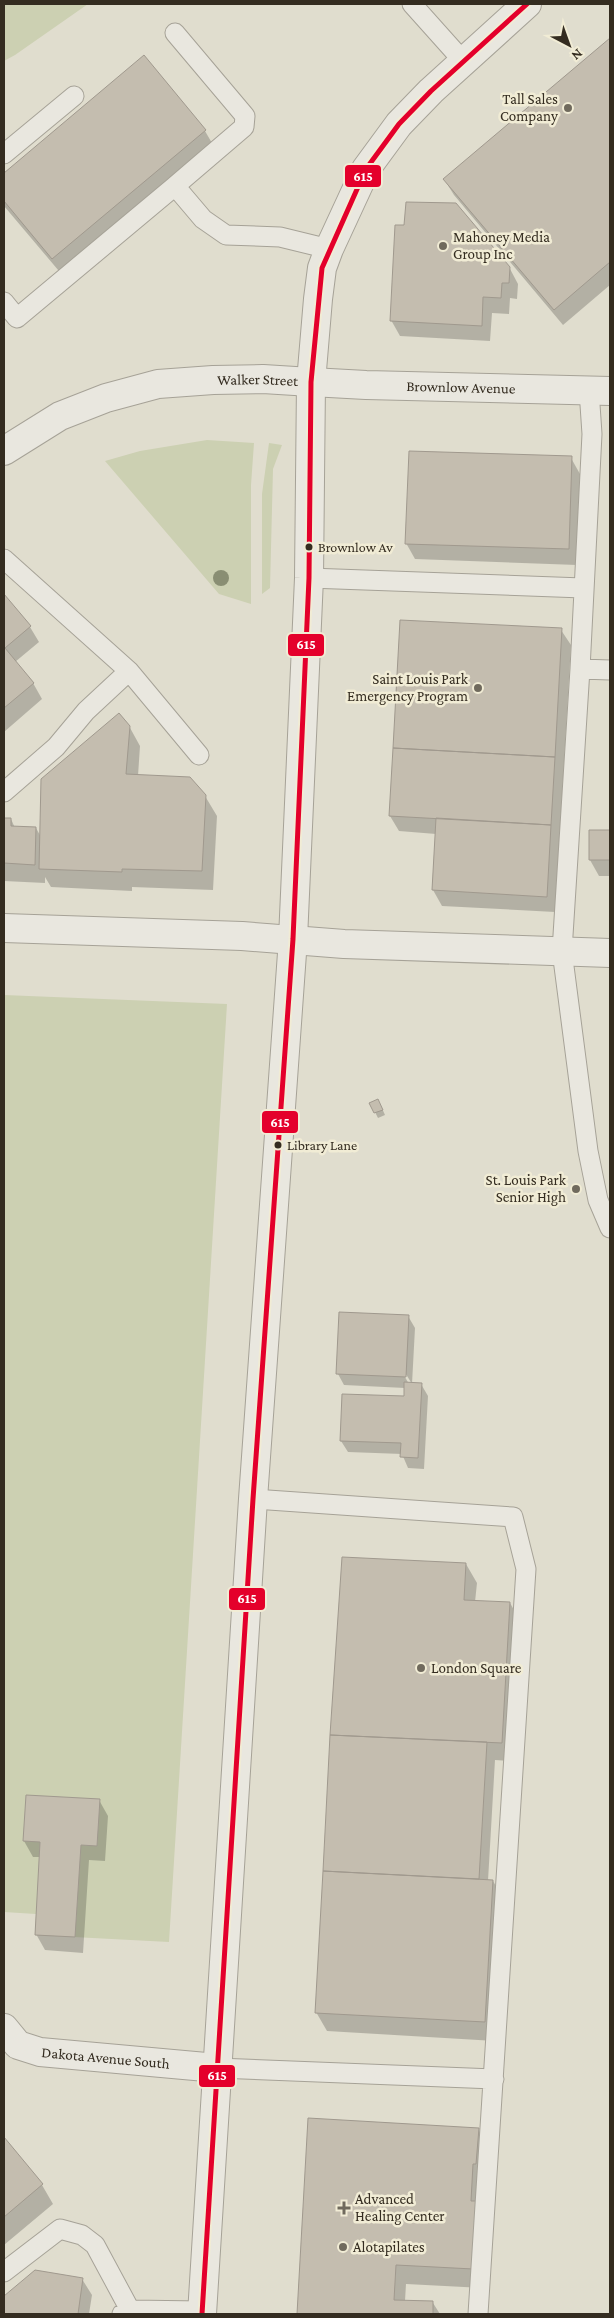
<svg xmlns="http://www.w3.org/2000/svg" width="614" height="2318" viewBox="0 0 614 2318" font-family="'Crimson Pro',serif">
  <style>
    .green { fill: #ccd0b2 }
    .shadow { fill: #0003; fill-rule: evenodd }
    .building { fill: #c4bdaf; stroke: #a0998e }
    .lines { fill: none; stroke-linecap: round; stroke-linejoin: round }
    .service-casing { stroke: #a6a297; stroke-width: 21 }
    .minor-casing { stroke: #a6a297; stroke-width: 30 }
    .tertiary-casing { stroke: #a6a297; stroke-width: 30 }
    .service { stroke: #e9e7df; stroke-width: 19 }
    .minor { stroke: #e9e7df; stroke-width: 28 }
    .tertiary { stroke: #e9e7df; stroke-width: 28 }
    .bus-1-casing { stroke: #f1ecd5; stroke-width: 9 }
    .bus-1 { stroke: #e4002b; stroke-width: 5 }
    .tree { fill: #898e73 }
    .poi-dot { fill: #706a5d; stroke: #f1ecd5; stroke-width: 2 }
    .bus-dot { fill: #342c20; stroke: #f1ecd5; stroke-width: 2 }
    .labels { text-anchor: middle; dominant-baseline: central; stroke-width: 5; stroke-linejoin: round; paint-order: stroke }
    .bus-label { font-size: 14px; fill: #342c20; stroke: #f1ecd5; text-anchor: start }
    .poi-label { font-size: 15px; fill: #342c20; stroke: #f1ecd5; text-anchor: start }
    .street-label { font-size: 15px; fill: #342c20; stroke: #f1ecd5 }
    .line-badge { stroke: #f1ecd5; stroke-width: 2 }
    .badge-label { font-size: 14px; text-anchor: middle; font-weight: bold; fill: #fff }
  </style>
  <rect width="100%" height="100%" fill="#e0ddce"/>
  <path class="green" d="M4,4H88L15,55L4,61Z
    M207,440L254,443L251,485V604L219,594L105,461L140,451Z
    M269,443L282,445L273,469L270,588L262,594V494Z
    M4,995L227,1004L169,1942L35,1935L36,1914L4,1912Z"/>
  <path class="shadow" d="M610,39V285L563,325L454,195L444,179Z
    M144,57L205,131L216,150L64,277L4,206V175Z
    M405,226L509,267L518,284L517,299L510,298L509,314L492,313L490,341L400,336L391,320Z
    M571,458L580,474L577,565L415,559L406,543Z
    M4,596L30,627L39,642L15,662L33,683L42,699L4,732Z
    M561,630L571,645L555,912L442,906L433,890L436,834L399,831L390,816Z
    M129,726L140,746L138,776L205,796L217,816L213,890L132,887V891L51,887L45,877V883L4,881V819H11L15,828H36L41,837Z
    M590,831H610V876H599L590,860Z
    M371,1104L381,1106L385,1115L378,1118Z
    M408,1316L415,1328L412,1384H421L428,1396L424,1469L408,1468L402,1454L348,1452L341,1441L405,1397V1388L344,1385L338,1374ZM404,1371L412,1384H409L402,1372Z
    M466,1564L477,1583L475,1602L510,1603L521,1622L512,1761L495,1760L488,1881H493L504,1900L495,2041L327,2031L316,2012L331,1734Z
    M27,1796L99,1800L108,1816L105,1861L89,1860L83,1953L45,1950L36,1934L41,1857H33L24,1841Z
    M309,2119L478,2129L489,2148L483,2288L406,2284L405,2301L433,2303L440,2314H298Z
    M4,2139L42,2185L53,2204L4,2245Z
    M35,2272L82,2279L92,2295L89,2314H4V2297Z"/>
  <path class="building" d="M610,38V262L554,310L443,179Z
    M144,55L206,130L52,259L4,201V173Z
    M406,202L456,203L510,267L509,283H502L501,298L483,297L482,326L390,321L395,225H404Z
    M409,451L572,456L569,549L405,544Z
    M4,594L31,626L5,648L34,683L4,708Z
    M400,620L562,628L555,757L393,748Z
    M119,713L130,726L126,774L190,777L206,795L202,871L122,869V872L39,869L41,779Z
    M393,748L555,757L551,825L389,816Z
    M4,818H11V826L36,827L35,865L4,863Z
    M436,818L551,825L547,897L432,890Z
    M589,830H610V860H589Z
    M378,1099L383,1110L374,1113L369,1103Z
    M339,1312L409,1315L406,1377L336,1374Z
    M404,1382L422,1383L418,1458L400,1457L401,1443L340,1441L342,1394L404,1396Z
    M342,1557L466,1563L464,1600L510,1602L502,1743L330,1735Z
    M330,1735L487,1742L479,1879L323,1871Z
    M26,1795L100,1799L97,1846L81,1845L75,1937L35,1935L40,1842L23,1841Z
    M323,1871L493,1880L485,2022L315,2013Z
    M308,2118L479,2128L476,2164H473L471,2201H477L473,2269L396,2265L394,2300L433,2301V2314H297Z
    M4,2137L43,2184L4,2217Z
    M35,2270L83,2278L78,2314H4V2296Z"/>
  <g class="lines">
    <defs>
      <path id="service" d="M412,4L463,61
        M4,154L74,96
        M175,186L244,127L245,116L175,33
        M4,302L17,318L175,186L203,219L226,235L280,237L329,249
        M589,390L592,434L580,669L610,670
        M4,559L129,671L199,755
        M309,578L583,588
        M580,669L562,951L588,1151L598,1200L610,1228
        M4,792L56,747L86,711L129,671
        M253,1499L513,1517L526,1569L478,2314
        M217,2068L494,2079
        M4,2272L60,2229L82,2235L95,2245L130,2310
        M122,2314L130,2310L202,2311"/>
      <g id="minor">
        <path id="s1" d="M311,382L366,385L610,391"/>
        <path id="s2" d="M4,2028L18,2045L40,2052L217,2068"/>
      </g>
      <g id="tertiary">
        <path id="s3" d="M4,451L60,416L106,398L158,384L213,380L263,379L311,382"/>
        <path d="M4,928L242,936L344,944L610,953"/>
        <path d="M202,2314L253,1499L293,939L309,578L311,382L318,299L322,268L329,249L366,169L399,124L431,91L527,4"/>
      </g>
    </defs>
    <use href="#service" class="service-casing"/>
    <use href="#minor" class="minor-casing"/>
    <use href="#tertiary" class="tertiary-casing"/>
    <use href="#service" class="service"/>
    <use href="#minor" class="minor"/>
    <use href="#tertiary" class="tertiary"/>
    <defs>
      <path id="bus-1" d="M202,2314L253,1499L293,939L309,578L311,382L322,268L366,169L399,124L431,91L527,4"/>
    </defs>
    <use href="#bus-1" class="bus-1-casing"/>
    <use href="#bus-1" class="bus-1"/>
  </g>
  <circle class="tree" cx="221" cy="578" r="8"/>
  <g class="poi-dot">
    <circle cx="568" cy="108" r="5"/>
    <circle cx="443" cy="246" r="5"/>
    <circle cx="478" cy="688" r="5"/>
    <circle cx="576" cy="1189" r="5"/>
    <circle cx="421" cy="1668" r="5"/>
    <path d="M341.5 2200.5h5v5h5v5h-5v5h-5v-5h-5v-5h5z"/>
    <circle cx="343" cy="2247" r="5"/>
  </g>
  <g class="bus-dot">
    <circle cx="309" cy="547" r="4.5"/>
    <circle cx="278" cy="1145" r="4.5"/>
  </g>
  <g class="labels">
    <g class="bus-label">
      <text x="318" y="547">Brownlow Av</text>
      <text x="287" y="1145">Library Lane</text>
    </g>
    <g class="poi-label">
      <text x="558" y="99" text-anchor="end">Tall Sales<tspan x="558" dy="17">Company</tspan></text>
      <text x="453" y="237">Mahoney Media<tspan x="453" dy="17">Group Inc</tspan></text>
      <text x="468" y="679" text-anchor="end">Saint Louis Park<tspan x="468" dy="17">Emergency Program</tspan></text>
      <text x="566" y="1180" text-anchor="end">St. Louis Park<tspan x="566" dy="17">Senior High</tspan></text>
      <text x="431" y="1668">London Square</text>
      <text x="355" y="2199">Advanced<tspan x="355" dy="17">Healing Center</tspan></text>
      <text x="353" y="2247">Alotapilates</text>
    </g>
    <g class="street-label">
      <text stroke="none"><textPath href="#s3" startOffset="269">Walker Street</textPath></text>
      <text stroke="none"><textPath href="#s1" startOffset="150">Brownlow Avenue</textPath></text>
      <text stroke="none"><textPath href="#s2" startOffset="111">Dakota Avenue South</textPath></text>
    </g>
  </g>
  <g class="line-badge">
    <rect x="344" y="164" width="38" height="24" rx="5" fill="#e4002b"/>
    <rect x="287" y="633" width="38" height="24" rx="5" fill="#e4002b"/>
    <rect x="261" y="1110" width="38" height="24" rx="5" fill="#e4002b"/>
    <rect x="228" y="1587" width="38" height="24" rx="5" fill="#e4002b"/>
    <rect x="198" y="2064" width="38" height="24" rx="5" fill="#e4002b"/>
  </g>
  <g class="badge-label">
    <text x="363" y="181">615</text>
    <text x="306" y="649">615</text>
    <text x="280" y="1127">615</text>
    <text x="247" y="1603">615</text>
    <text x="217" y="2080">615</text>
  </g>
  <rect width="614" height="2318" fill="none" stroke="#342c20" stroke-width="10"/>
  <g transform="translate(569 45) rotate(139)" stroke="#f1ecd5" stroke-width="4" paint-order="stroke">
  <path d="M0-4L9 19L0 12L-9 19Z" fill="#342c20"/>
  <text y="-8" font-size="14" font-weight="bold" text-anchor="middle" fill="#342c20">N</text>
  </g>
</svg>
